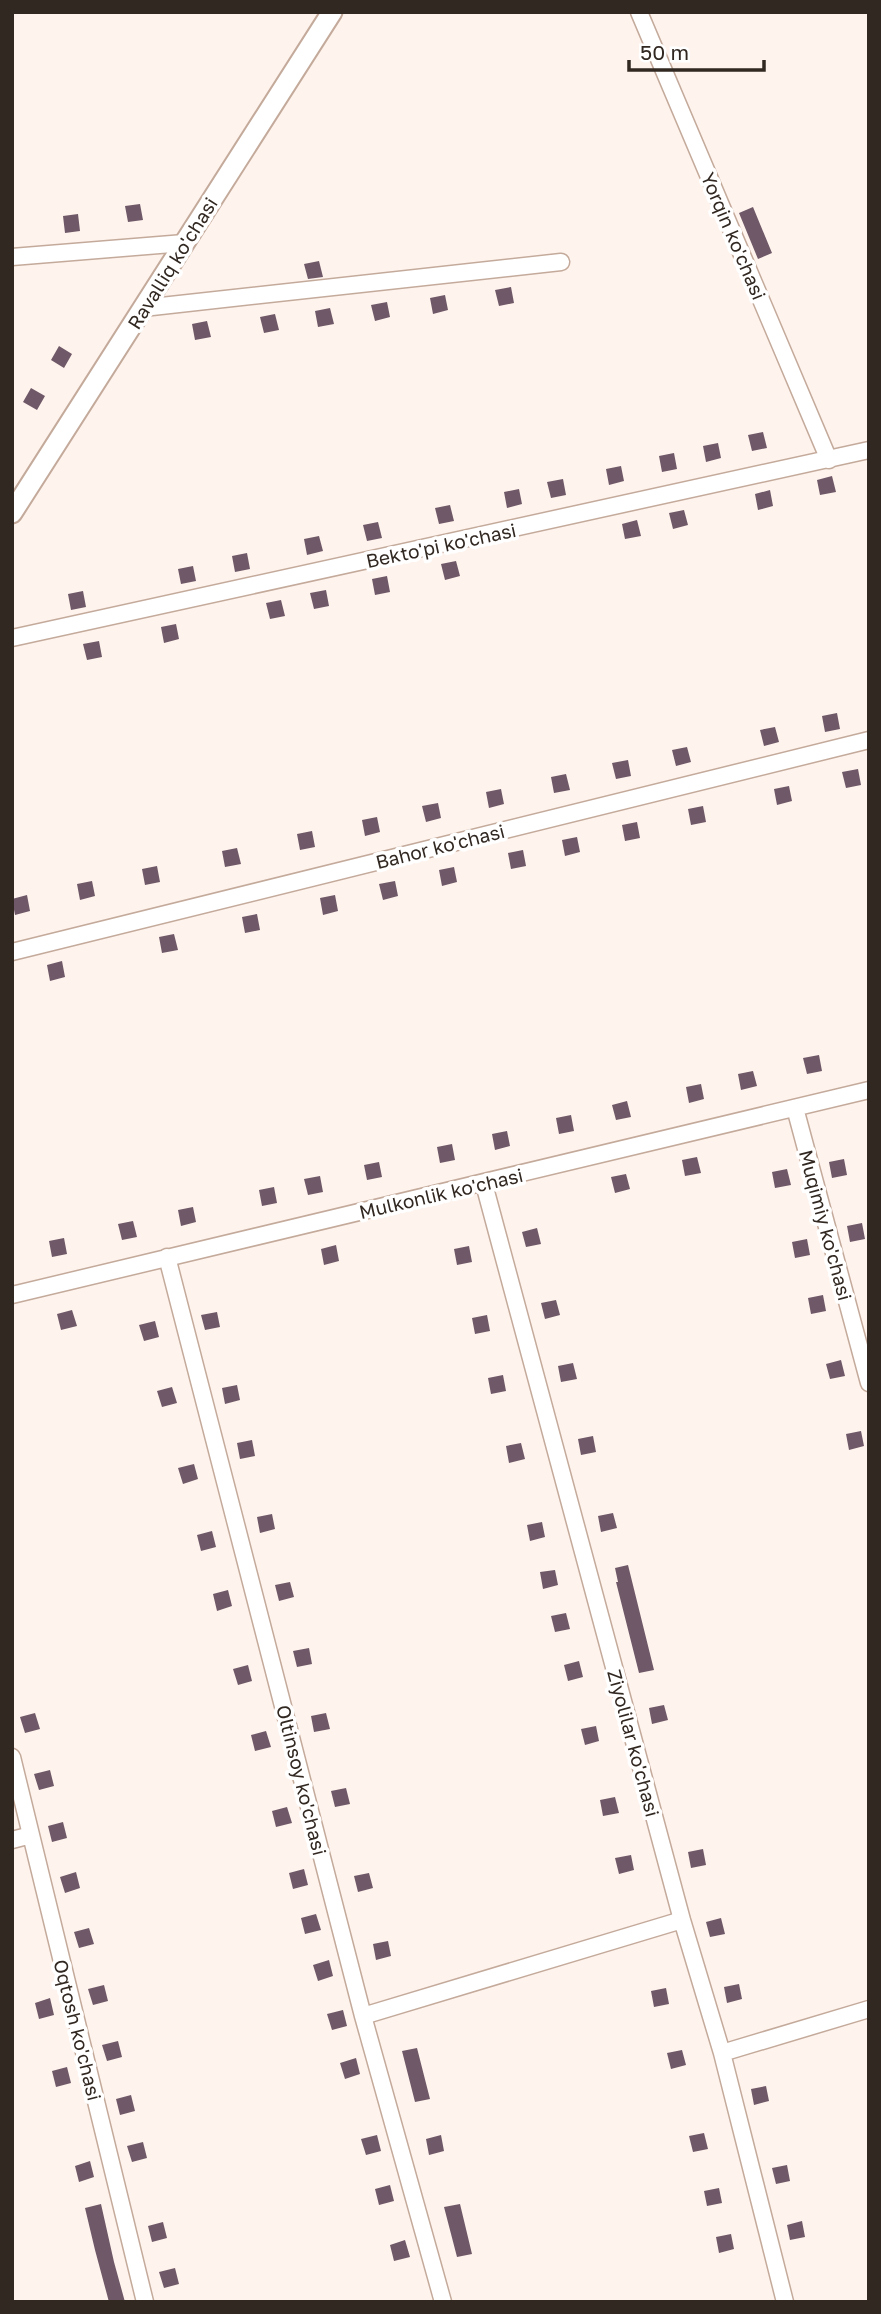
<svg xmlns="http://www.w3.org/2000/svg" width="881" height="2314" viewBox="0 0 881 2314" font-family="'Golos Text',sans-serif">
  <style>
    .building { fill: #6f5867 }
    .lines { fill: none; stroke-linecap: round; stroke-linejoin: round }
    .minor-casing { stroke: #c4aa9b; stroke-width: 19 }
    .tertiary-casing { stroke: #c4aa9b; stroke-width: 23 }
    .minor { stroke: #fff; stroke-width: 16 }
    .tertiary { stroke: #fff; stroke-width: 19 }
    .labels { text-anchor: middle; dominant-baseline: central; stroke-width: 7; stroke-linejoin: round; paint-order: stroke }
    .street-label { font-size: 19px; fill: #322822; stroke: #fff }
  </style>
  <rect width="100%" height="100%" fill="#fef3ed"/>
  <path class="building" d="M140,204L143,220L128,222L125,206Z
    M753,207L772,253L758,259L739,213Z
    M78,214L80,231L65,233L63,216Z
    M319,261L323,277L308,279L304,264Z
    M511,287L514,303L499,306L495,290Z
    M445,295L448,310L433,314L430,298Z
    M387,302L390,317L375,321L371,305Z
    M330,308L334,324L318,327L315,311Z
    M275,314L279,330L264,333L260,317Z
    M207,321L211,337L195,340L192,324Z
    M59,346L72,354L64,368L51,360Z
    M31,388L45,396L37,410L23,402Z
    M763,432L767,448L752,451L748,435Z
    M718,443L721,458L706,462L703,446Z
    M674,453L677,469L662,472L659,456Z
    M621,466L624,481L609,485L606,469Z
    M832,476L836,492L820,495L817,480Z
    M563,479L566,495L551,498L547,482Z
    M519,489L522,504L507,508L504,492Z
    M770,490L773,506L758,510L755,494Z
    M450,505L454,521L439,524L435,508Z
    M684,510L688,525L673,529L669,513Z
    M637,520L641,536L625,539L622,524Z
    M378,522L382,538L367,541L363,525Z
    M319,536L323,551L307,555L304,539Z
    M247,553L250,569L235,572L232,556Z
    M456,561L460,576L445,580L441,564Z
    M193,566L196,581L181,584L178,569Z
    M387,576L390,592L375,595L372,579Z
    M326,590L329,606L314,609L310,593Z
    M83,591L86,607L71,610L68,594Z
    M281,600L285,616L270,619L266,603Z
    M176,624L179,639L164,643L161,627Z
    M99,641L102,657L87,660L83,644Z
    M837,713L840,729L825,732L822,716Z
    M775,727L779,742L764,746L760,730Z
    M687,747L691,762L676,766L672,750Z
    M628,760L631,776L616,779L612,763Z
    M858,769L861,785L846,788L842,772Z
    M566,774L570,790L554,793L551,777Z
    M789,786L792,801L777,805L774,789Z
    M501,789L504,804L489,808L486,792Z
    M438,803L441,818L426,822L422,806Z
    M703,806L706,822L691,825L688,809Z
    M377,817L380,832L365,836L362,820Z
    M637,822L640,838L625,841L622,825Z
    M312,831L315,847L300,850L297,834Z
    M577,837L580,852L565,856L562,840Z
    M237,848L241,864L225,867L222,851Z
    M523,850L526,866L511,869L508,853Z
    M157,866L160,882L145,885L142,869Z
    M454,867L457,882L442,886L439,870Z
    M92,881L95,896L80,900L77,884Z
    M395,881L398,896L383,900L379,884Z
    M27,895L30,911L15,915L12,899Z
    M335,895L338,911L323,915L320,898Z
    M257,914L260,930L245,933L242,917Z
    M174,934L178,950L162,953L159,937Z
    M62,961L65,977L50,981L47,965Z
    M819,1055L822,1071L807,1074L803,1058Z
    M753,1071L757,1086L741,1090L738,1074Z
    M701,1084L704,1099L689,1103L686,1087Z
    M627,1101L631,1117L616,1120L612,1105Z
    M571,1115L574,1131L559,1134L556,1118Z
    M507,1131L510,1146L495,1150L492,1134Z
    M452,1144L455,1160L440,1163L437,1147Z
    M697,1157L701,1173L685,1176L682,1160Z
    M844,1159L847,1175L832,1178L829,1162Z
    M379,1162L382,1177L367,1180L364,1165Z
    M787,1169L791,1185L775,1188L772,1172Z
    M626,1174L630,1189L615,1193L611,1177Z
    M320,1176L323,1192L308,1195L304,1179Z
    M274,1187L277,1203L262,1206L259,1190Z
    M193,1207L196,1222L181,1226L178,1210Z
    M133,1221L137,1237L122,1240L118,1224Z
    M862,1223L865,1239L850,1242L847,1226Z
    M537,1228L541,1244L526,1247L522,1232Z
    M64,1238L67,1254L52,1257L49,1241Z
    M807,1239L810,1255L795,1258L792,1242Z
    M336,1245L339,1261L324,1265L321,1249Z
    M469,1246L472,1262L457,1265L454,1249Z
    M823,1295L826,1311L811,1314L808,1298Z
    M556,1300L560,1315L545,1319L541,1303Z
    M72,1310L77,1326L61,1330L57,1314Z
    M217,1312L220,1327L205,1330L201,1315Z
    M487,1315L490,1331L475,1334L472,1318Z
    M155,1321L159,1337L144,1341L139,1325Z
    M841,1360L845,1376L830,1379L826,1364Z
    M573,1363L577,1379L561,1382L558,1366Z
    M503,1375L506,1391L491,1394L488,1378Z
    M237,1385L240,1400L225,1404L222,1388Z
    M172,1387L177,1403L162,1407L157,1391Z
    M861,1431L864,1446L849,1450L846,1434Z
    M593,1436L596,1452L581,1455L578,1439Z
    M252,1440L255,1456L240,1459L237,1443Z
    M521,1443L525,1459L509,1463L506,1446Z
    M194,1464L198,1479L183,1484L178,1468Z
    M613,1513L617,1528L601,1532L598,1516Z
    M272,1514L275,1529L260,1533L257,1517Z
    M542,1522L545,1537L530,1541L527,1525Z
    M212,1531L216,1547L201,1551L197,1535Z
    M628,1565L654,1670L639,1673L616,1582H618L615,1568Z
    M555,1570L558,1585L543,1589L540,1572Z
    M290,1582L294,1597L279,1601L275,1585Z
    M228,1590L232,1606L217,1611L213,1594Z
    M566,1613L570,1629L555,1632L551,1616Z
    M309,1648L312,1664L297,1667L293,1651Z
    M579,1661L583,1677L568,1681L564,1665Z
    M248,1665L252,1681L238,1685L233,1669Z
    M664,1705L668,1720L652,1724L649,1708Z
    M35,1713L40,1729L25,1733L20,1717Z
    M326,1713L330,1729L314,1732L311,1716Z
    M596,1726L599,1741L585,1745L581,1729Z
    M266,1731L271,1747L255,1751L251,1735Z
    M50,1770L54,1786L39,1790L34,1774Z
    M346,1788L350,1804L335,1807L331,1791Z
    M615,1797L619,1813L603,1816L600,1800Z
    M287,1807L292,1823L276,1827L272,1811Z
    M63,1822L67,1838L52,1842L48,1826Z
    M703,1849L706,1865L691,1868L688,1852Z
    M631,1855L634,1870L619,1874L615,1858Z
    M304,1869L308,1885L293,1889L289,1873Z
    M76,1872L80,1888L65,1893L60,1877Z
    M369,1873L373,1888L358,1892L354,1876Z
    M316,1914L321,1930L305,1934L301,1918Z
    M721,1918L725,1934L710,1937L706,1922Z
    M89,1928L94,1944L79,1948L74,1932Z
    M388,1941L391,1956L376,1960L373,1944Z
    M329,1960L333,1976L318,1981L313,1965Z
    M739,1984L742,1999L727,2003L724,1987Z
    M104,1985L108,2001L93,2005L88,1989Z
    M666,1988L669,2004L654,2007L651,1991Z
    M50,1998L54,2015L39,2019L35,2003Z
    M343,2010L347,2026L332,2030L327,2014Z
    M118,2041L122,2057L107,2061L102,2045Z
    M417,2048L430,2099L415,2102L402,2051Z
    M682,2050L686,2065L671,2069L667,2053Z
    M356,2058L360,2074L345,2079L340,2063Z
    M67,2067L71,2083L56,2087L52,2071Z
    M766,2086L769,2101L754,2105L751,2089Z
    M131,2095L135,2111L120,2115L116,2099Z
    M704,2133L708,2149L693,2152L689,2136Z
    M377,2135L381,2151L366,2155L361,2139Z
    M441,2135L444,2151L429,2155L426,2139Z
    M143,2142L147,2158L132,2162L127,2146Z
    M90,2161L94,2177L79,2182L75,2166Z
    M787,2165L790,2181L776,2184L772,2168Z
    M390,2185L394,2201L379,2205L375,2189Z
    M719,2188L722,2203L707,2206L704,2191Z
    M101,2204L114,2262L125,2302H109L95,2250L85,2208Z
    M460,2204L472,2254L457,2257L444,2207Z
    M802,2221L805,2237L790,2240L787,2225Z
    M163,2222L167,2238L152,2242L148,2226Z
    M731,2234L734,2249L719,2253L716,2237Z
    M405,2240L410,2257L394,2261L390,2245Z
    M175,2268L179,2284L164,2288L159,2272Z"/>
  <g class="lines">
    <defs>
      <path id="minor" d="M639,12L829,460
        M12,257L184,243
        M143,308L561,262
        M12,638L869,450
        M12,952L869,740
        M795,1108L869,1383
        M484,1184L682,1920L722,2053L785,2302
        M167,1257L363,2016L443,2302
        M12,1295L869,1090
        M12,1757L145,2302
        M12,1840L31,1835
        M363,2016L682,1920
        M722,2053L869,2009"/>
      <path id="tertiary" d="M12,513L332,12"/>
    </defs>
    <use href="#minor" class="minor-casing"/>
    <use href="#tertiary" class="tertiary-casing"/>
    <use href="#minor" class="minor"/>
    <use href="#tertiary" class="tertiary"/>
  </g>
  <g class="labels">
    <g class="street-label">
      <text transform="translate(734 236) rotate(67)">Yorqin ko'chasi</text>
      <text transform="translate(172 263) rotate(-58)">Ravalliq ko'chasi</text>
      <text transform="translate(441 545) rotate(-12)">Bekto'pi ko'chasi</text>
      <text transform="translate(440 846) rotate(-14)">Bahor ko'chasi</text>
      <text transform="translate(441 1193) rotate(-13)">Mulkonlik ko'chasi</text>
      <text transform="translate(826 1225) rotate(75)">Muqimiy ko'chasi</text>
      <text transform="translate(634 1743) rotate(75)">Ziyolilar ko'chasi</text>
      <text transform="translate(302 1780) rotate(76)">Oltinsoy ko'chasi</text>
      <text transform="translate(78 2030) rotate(76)">Oqtosh ko'chasi</text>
    </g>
  </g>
  <rect width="881" height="2314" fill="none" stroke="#322822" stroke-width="28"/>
  <path d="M629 60v10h135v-10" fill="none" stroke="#322822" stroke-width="3.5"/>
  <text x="640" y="60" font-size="21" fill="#322822" stroke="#ffffff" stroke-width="5" paint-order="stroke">50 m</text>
</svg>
